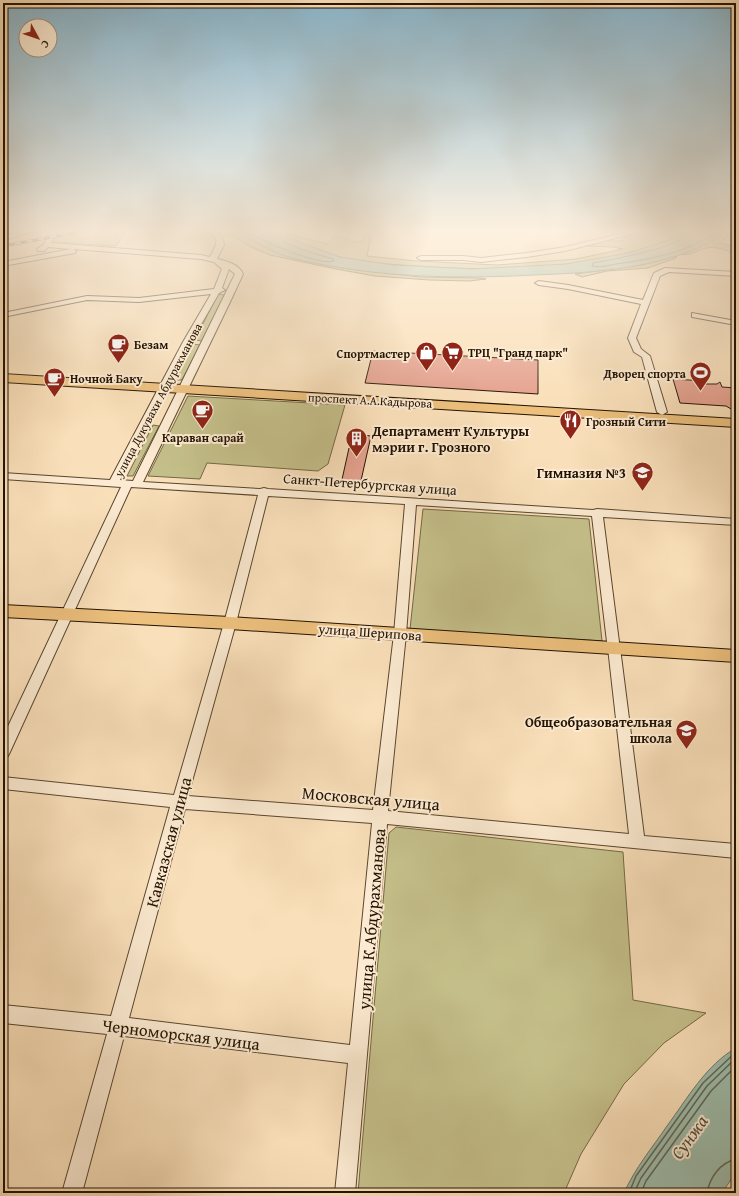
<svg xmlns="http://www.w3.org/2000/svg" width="739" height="1196" viewBox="0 0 739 1196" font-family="'Gentium Book Plus',serif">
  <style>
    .green { fill: #c5c08b; stroke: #746946 }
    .water { fill: #9ebdad; stroke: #6d7968 }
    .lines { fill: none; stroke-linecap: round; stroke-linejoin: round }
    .shore-far1 { stroke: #606857; stroke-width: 1 }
    .shore { stroke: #606857; stroke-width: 1.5 }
    .building { fill: #e6a290; stroke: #231201 }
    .minor-casing { stroke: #59462f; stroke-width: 2 }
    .major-casing { stroke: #231201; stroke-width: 2 }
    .minor { fill: #fcebd2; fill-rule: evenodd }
    .major { fill: #edc07d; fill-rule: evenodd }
    .rail-casing { stroke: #231201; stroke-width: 3 }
    .rail { stroke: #fcebd2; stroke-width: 2; stroke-dasharray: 6; stroke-linecap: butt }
    .labels { text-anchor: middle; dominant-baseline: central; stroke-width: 4; stroke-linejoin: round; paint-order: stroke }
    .far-poi-label { font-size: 12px; font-weight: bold; fill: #231201; stroke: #fcebd2; text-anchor: start }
    .far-street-label { font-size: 12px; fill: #231201; stroke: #fcebd2 }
    .poi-label { font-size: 14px; font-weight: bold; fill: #231201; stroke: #fcebd2; text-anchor: end }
    .street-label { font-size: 14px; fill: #231201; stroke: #fcebd2 }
    .near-street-label { font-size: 17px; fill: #231201; stroke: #fcebd2 }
    .near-water-label { font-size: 18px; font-style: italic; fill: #4e4e3d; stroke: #fcebd2 }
  </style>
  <rect width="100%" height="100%" fill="#fae0ba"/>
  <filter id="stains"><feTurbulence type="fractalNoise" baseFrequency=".005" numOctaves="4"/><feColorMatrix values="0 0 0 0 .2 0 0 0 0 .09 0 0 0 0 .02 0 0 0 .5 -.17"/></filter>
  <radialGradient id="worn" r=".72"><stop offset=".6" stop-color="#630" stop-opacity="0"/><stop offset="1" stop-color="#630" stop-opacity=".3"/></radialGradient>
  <path class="green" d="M87,231H116L115,234L125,233L117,245L114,246L54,242L55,237Z
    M218,231H237L254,241L281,254L342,268L420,277L482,278L486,279L469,281L429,280L375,276L336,269L270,255L251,247L234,236H225Z
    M275,231H281L285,233L327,244L334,236C347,236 348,242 361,242L366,235L371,236L367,256L417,261L497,265L576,259L623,249L613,247L586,246L605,241H624V236L645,231H690C615,267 516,272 434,267C403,265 370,264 340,257C331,255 323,251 314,248C302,243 286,239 275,231Z
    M726,231H735L719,243L736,246V255C727,250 716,246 706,248C697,250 689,257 679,254C695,249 712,242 726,231Z
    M677,255L676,258L648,268L607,271L582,277L575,274L642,265Z
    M218,294L225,295L202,341L195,340Z
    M193,344L200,345L182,380H175Z
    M188,396L345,405L328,464L318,471L207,463L200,479L148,476Z
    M153,425L159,426L133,476H127Z
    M423,509L589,519L602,641L410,629Z
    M396,827L623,852L633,1000L706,1013L664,1043L624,1084L581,1154L564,1193H358L389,833Z"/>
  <path class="water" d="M237,231H275L296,241L340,257L393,265L472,269L566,264L628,253L673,239L690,231H726C680,268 592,273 534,275C479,278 426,278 371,272C341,268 311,264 282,255C266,249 251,240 237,231Z
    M736,1048V1172L722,1193H624C635,1168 652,1148 667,1126C687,1099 706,1065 736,1048Z"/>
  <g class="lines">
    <path class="shore-far1" d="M245,231C261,240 317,266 334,261L333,259C317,254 282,246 273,231
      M691,231C681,248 614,259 593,263L592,266C599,268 609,265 616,264C653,259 688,252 719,231"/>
    <path class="shore" d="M629,1193L636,1176L703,1083L736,1052
      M634,1193L641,1178L707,1086L736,1058
      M641,1193L646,1181L711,1091L736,1066
      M707,1193C710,1177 720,1163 736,1159"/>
  </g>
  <path class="building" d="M373,351L538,360V394L365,383Z
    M673,379L705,381L706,384H717L720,382L722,387L736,388V412L726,406L680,403Z
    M361,435L371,436L360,485L341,484L349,448H358Z"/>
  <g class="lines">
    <defs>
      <path id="minor" d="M22,231H32L3,241V237Z
        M50,231H56L51,243L201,255L210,257L216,245V238L208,231H215L222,237L224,245L217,259C226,261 239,264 243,274L231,300L143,482L260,489L264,488L268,489L593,510L597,509L736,519V525L603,517L619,642L618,645L620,648L644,836L736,844V858L387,824L355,1193H335L348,1063L124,1036L82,1193H62L107,1034L3,1023V1005L111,1016L170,807L3,789V777L174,795L224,623L258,495L131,487L10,752L8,756L3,758V737L121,487L3,479V473L110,480L183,342L211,294L139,302L87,300L3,317V313L87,296L139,298L214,289L222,269L214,262L201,259L73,249L76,251L75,253L3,266V262L71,249L48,247L44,251H38L37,249L44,244ZM229,269L235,274L133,481L120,480L191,342L219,293L225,290L222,288ZM268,496L405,504L394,634L373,810L188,796L236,623ZM416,505L592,516L607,642L609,645L608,648L629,834L388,811L406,634ZM185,809L372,823L350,1045L129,1018Z
        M632,231H643L565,251L527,257L481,262L463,260H421L417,258L421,256H463L481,258L527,253L565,247Z
        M665,268L736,272V276L669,272L660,276L636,338L641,349L650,356L667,412L662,415L657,412L642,357L634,352L628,338L641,304L568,289L539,285L535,283L539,281L568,285L643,300L654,273Z
        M692,313L736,321V325L692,317Z"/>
      <path id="major" d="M3,374L736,419V427L3,382Z
        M3,605L230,617L736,650V662L230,629L3,617Z"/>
    </defs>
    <use href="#minor" class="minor-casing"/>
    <use href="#major" class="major-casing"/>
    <use href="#minor" class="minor"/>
    <use href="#major" class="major"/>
    <defs>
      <path id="rail" d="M3,246L84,231"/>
    </defs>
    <use href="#rail" class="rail-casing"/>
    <use href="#rail" class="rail"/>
  </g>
  <linearGradient id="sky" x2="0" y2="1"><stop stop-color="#8ab8d0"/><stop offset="0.58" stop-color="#fdf1e0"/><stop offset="1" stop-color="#fdf1e0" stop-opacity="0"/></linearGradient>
  <rect width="739" height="398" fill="url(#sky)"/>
  <defs>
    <symbol id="cafe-pin" viewBox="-11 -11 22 30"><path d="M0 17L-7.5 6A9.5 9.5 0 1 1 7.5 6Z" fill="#8f2418" stroke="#fcebd2"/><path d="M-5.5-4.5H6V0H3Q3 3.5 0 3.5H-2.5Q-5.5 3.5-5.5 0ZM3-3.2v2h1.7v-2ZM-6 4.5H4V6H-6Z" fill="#fff"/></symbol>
    <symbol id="supermarket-pin" viewBox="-11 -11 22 30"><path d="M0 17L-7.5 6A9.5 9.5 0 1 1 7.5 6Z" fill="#8f2418" stroke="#fcebd2"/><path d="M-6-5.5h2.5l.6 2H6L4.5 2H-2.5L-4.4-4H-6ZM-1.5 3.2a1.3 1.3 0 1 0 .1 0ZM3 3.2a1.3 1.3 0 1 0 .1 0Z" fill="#fff"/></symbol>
    <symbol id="shop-pin" viewBox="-11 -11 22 30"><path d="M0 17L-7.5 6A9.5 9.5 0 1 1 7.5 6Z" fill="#8f2418" stroke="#fcebd2"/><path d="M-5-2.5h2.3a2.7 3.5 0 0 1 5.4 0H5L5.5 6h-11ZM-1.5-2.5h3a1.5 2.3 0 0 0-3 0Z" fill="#fff"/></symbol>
    <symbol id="stadium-pin" viewBox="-11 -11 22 30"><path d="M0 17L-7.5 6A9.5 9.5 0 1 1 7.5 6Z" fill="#8f2418" stroke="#fcebd2"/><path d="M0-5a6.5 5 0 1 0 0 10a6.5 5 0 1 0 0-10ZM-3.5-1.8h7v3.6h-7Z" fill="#fff"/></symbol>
    <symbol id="restaurant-pin" viewBox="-11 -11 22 30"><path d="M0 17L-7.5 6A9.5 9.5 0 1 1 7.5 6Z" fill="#8f2418" stroke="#fcebd2"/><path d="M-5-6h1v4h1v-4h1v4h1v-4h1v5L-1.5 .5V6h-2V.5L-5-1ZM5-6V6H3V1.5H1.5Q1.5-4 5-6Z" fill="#fff"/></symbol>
    <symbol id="building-pin" viewBox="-11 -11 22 30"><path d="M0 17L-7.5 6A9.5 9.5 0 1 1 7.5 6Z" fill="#8f2418" stroke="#fcebd2"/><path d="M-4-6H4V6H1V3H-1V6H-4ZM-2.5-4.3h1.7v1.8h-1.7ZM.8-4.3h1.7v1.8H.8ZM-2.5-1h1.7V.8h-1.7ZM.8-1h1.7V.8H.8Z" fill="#fff"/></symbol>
    <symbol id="school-pin" viewBox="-11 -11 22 30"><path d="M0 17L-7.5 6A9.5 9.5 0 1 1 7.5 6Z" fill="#8f2418" stroke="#fcebd2"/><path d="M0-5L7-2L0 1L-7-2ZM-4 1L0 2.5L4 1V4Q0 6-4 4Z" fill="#fff"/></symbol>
  </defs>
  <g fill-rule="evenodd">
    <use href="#cafe-pin" x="106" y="332" width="25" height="34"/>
    <use href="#supermarket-pin" x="440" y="340" width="25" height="34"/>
    <use href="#shop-pin" x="414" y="340" width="25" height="34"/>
    <use href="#stadium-pin" x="688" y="360" width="25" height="34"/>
    <use href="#cafe-pin" x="42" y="366" width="25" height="34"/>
    <use href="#cafe-pin" x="190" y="398" width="25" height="34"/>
    <use href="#restaurant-pin" x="558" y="408" width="25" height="34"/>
    <use href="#building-pin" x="344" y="426" width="25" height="34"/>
    <use href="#school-pin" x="630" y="460" width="25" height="34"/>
    <use href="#school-pin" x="674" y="718" width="25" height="34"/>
  </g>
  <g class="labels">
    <g class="far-poi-label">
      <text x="134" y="344">Безам</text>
      <text x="468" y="352">ТРЦ "Гранд парк"</text>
      <text x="410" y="353" text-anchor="end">Спортмастер</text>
      <text x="686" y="373" text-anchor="end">Дворец спорта</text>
      <text x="70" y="378">Ночной Баку</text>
      <text x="586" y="421">Грозный Сити</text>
      <text x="203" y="437" text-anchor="middle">Караван сарай</text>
    </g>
    <g class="far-street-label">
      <text transform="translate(158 400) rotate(-62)">улица Дукувахи Абдурахманова</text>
      <text transform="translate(370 400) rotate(3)">проспект А.А.Кадырова</text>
    </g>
    <g class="poi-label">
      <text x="372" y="431" text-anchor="start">Департамент Культуры<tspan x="372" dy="16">мэрии г. Грозного</tspan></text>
      <text x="626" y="473">Гимназия №3</text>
      <text x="672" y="722">Общеобразовательная<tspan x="672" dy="16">школа</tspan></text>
    </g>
    <g class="street-label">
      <text transform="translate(370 484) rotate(4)">Санкт-Петербургская улица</text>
      <text transform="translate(370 632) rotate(4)">улица Шерипова</text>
    </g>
    <g class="near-street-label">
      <text transform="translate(371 798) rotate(5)">Московская улица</text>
      <text transform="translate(168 842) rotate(-75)">Кавказская улица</text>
      <text transform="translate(371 919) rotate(-85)">улица К.Абдурахманова</text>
      <text transform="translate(181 1034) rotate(7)">Черноморская улица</text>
    </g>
    <g class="near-water-label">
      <text transform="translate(689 1137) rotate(-54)">Сунжа</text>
    </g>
  </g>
  <rect width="739" height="1196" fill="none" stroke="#fae0ba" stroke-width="16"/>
  <rect x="4" y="4" width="731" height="1188" fill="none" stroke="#231201" stroke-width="2"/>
  <rect x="8" y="8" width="723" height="1180" fill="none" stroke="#231201"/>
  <g transform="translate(38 38) rotate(130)"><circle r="19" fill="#fcebd2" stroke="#a5947e"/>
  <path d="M0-3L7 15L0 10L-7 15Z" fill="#8f2418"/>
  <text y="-6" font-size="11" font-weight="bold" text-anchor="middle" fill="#231201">С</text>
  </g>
  <rect width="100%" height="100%" filter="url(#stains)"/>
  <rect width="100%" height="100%" fill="url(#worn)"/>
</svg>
